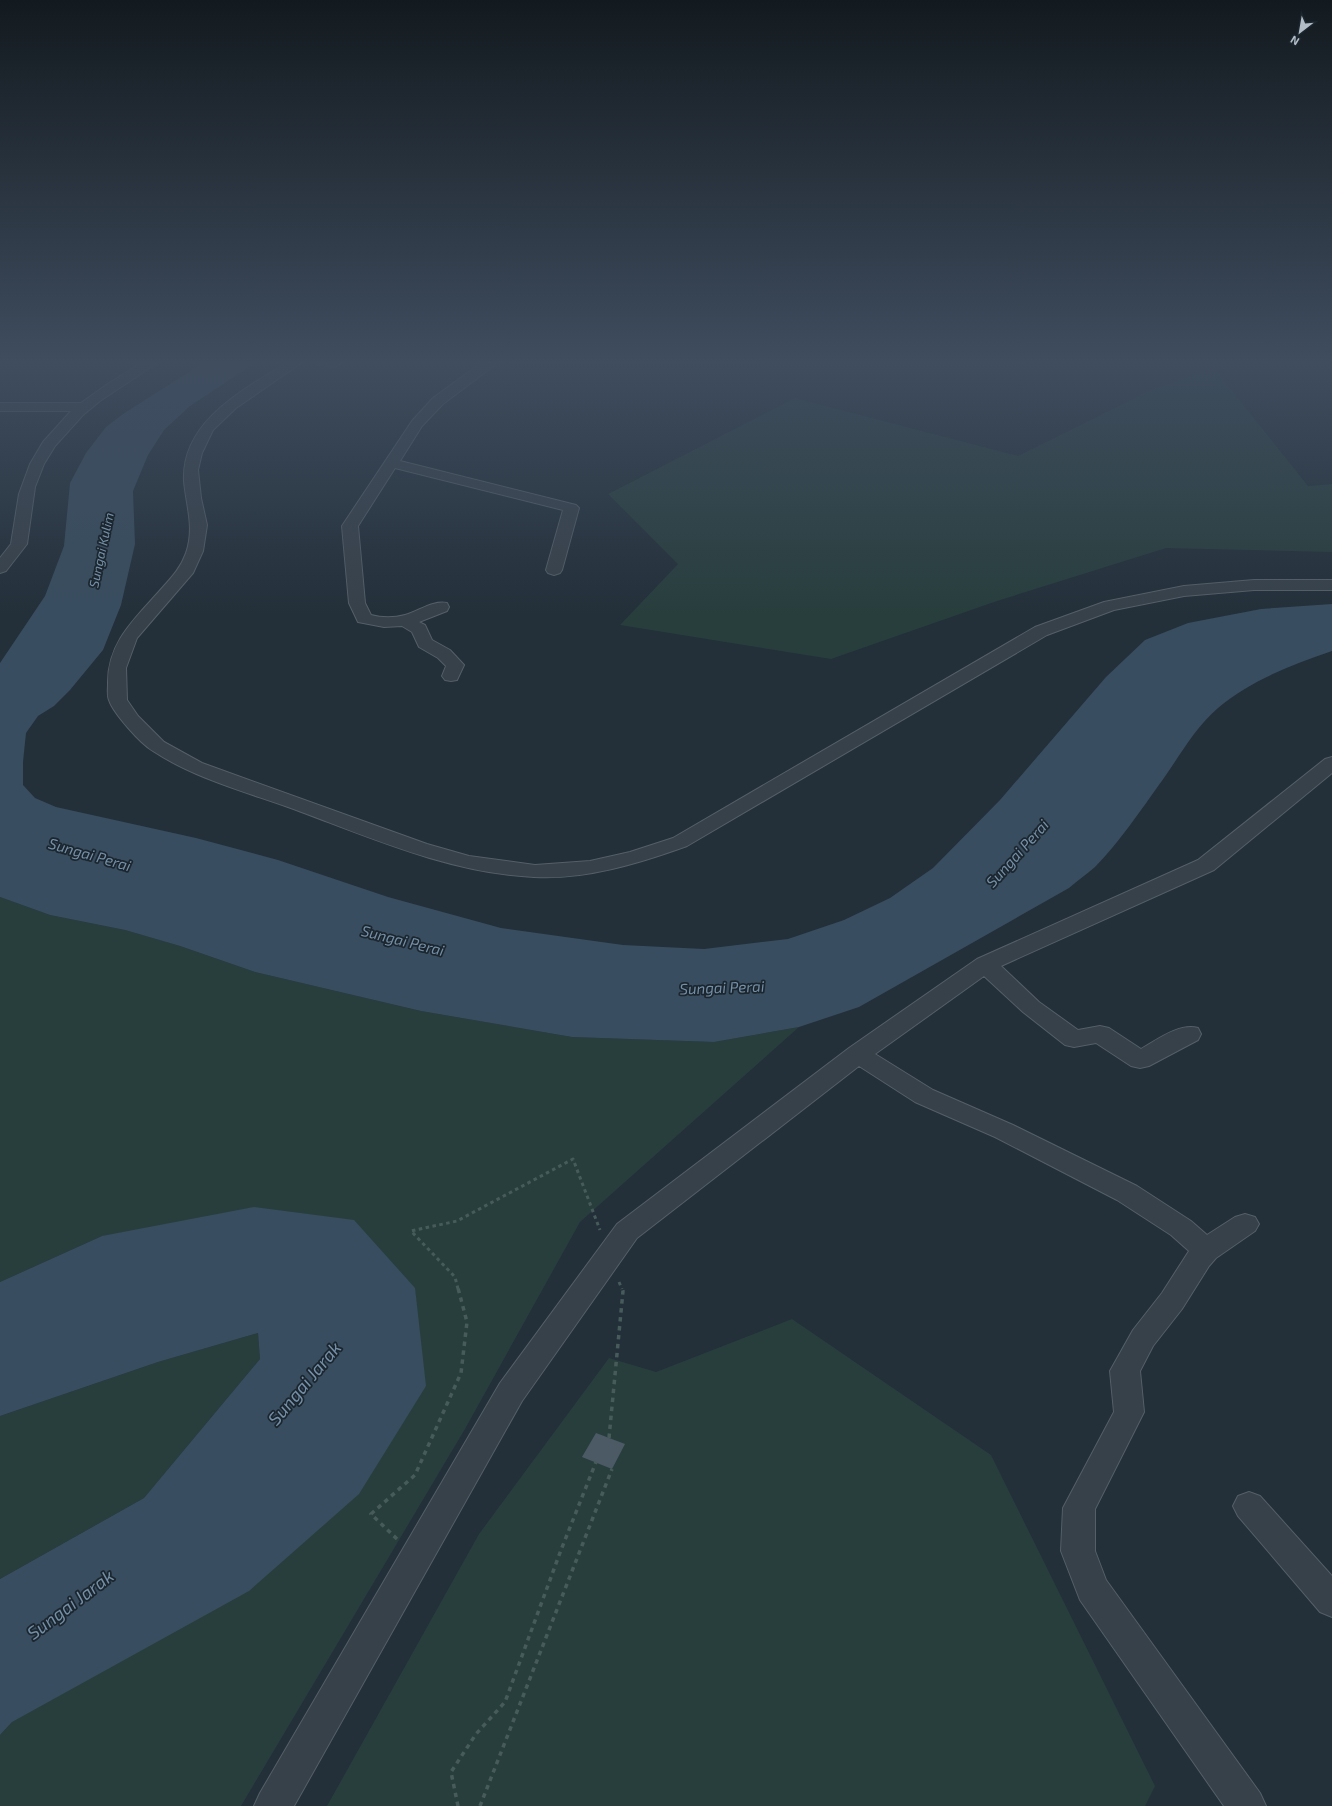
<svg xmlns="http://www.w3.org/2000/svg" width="1332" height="1806" viewBox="0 0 1332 1806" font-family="'Exo 2',sans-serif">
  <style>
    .green { fill: #283e3d }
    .water { fill: #384d5f }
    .building { fill: #4c5a65 }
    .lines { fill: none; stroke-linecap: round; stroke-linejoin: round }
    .minor-casing { stroke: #555f68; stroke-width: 2 }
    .path-far1 { stroke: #475b5b; stroke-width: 3; stroke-dasharray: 3.5 3.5; stroke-linecap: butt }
    .path { stroke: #475b5b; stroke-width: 3.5; stroke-dasharray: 4.5 4.5; stroke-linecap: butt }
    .minor { fill: #37414a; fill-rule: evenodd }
    .labels { text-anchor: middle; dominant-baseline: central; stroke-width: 3.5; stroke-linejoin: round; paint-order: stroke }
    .far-water-label { font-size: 13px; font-style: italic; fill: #7490a8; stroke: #1c262f }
    .water-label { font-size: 15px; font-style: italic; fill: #7490a8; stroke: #1c262f }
    .near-water-label { font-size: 18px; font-style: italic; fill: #7490a8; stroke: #1c262f }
  </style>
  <rect width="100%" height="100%" fill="#232f39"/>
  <path class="green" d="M1214,368L1308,486L1332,484V552L1166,548L997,601L831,659L620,625L678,564L608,494L795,398L1018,456L1149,391Z
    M0,897L50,915L125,930L180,946L255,972L421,1011L572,1037L714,1042L799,1027L580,1222L465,1429L241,1806H0V1735L12,1722L426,1386L102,1236L0,1282Z
    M792,1319L991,1455L1155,1786L1145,1806H327L479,1534L609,1358L656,1372Z
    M258,1333L260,1359L144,1498L0,1579V1416L158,1362Z"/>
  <path class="water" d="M206,361H258L190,406L164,430L148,455L133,491L135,544L121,605L103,650L70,690L54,706L38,716L26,733L23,762V785L35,798L56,807L196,838L278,860L388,897L501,928L623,945L704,949L788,939L844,920L890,898L933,868L1000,800L1106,677L1145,640L1188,623L1261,609L1332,604V651C1292,665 1251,680 1218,708C1196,727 1182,752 1166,775C1146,803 1119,843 1095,867C1087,874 1077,881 1069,888L859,1007L799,1027L714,1042L572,1037L421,1011L255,972L180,946L125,930L50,915L0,897V663L45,596L64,546L70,483L86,453L106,427L123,414Z
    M254,1207L354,1220L415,1288L426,1386L359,1494L249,1591L12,1722L0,1735V1579L144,1498L260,1359L258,1333L158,1362L0,1416V1282L102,1236Z"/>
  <path class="building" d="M596,1433L625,1444L612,1469L582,1457Z"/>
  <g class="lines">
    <defs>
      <path id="minor" d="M145,361H160L100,401L83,415L55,446L44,464L35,487L27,544L6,571L0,573V558L11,544L19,494L30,464L43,442L71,411H0V403H81L109,383Z
        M289,361H304L236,408L213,430L202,453L198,470L201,498L207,525L203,551L193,573L137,638L126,668L127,700L138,716L164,742L202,763L427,844L469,856L535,865L590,861L630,852L673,838L1035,627L1104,602L1184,586L1254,580H1332V590H1254L1184,596L1114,610L1047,635L687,846C640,863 585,880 534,877C448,873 367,836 288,807C243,791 194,778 153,751C141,744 113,713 109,700C107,696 108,689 108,684C107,641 137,617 163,587C173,576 181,567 186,553C195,528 186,505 184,481C181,420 246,389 289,361Z
        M315,361H340L341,363L335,367L316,364Z
        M484,361H500L443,404L422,426L400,461L576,505L579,508L562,570L560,573L554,575L548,573L546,570L563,510L395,468L358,526L365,603L371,615C382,618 394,618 405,615C419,611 433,600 447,603L449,607L447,611L419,622L425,625L432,640L450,650L464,665L457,680L451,681L445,680L442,676L446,666L438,658L419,647L412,632L402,626L384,627L358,622L349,603L342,526L412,421L433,398Z
        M1332,757V773L1214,870L1001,966L1039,1002L1078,1030L1100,1026L1109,1028L1141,1049C1157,1040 1179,1023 1198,1028L1201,1034L1198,1040L1149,1066L1140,1068L1131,1066L1096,1043L1074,1047L1065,1045L1023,1012L984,976L875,1054L933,1090L1013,1125L1137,1186L1191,1221L1207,1235L1235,1217L1245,1214L1255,1217L1259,1224L1255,1231L1216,1258L1209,1266L1182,1309L1153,1346L1140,1371L1144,1412L1095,1509V1551L1106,1580L1260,1793L1266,1806H1224L1080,1600L1061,1551L1063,1508L1114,1412L1110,1371L1133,1330L1162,1293L1189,1251L1171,1235L1117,1200L995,1137L915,1102L859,1066L637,1238L522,1401L294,1806H254L260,1793L500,1383L617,1224L849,1048L977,959L1198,860L1325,759Z
        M1249,1492L1260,1496L1332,1576V1617L1320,1612L1238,1516L1233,1506L1238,1496Z"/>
    </defs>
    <use href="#minor" class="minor-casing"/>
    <path class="path-far1" d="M619,1282L622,1289
      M458,1289L455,1277L411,1231L457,1221L573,1159L600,1230"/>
    <path class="path" d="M609,1438L623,1291L622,1288
      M397,1539L371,1514L415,1475L461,1373L467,1322L458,1288
      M458,1806L451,1772L476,1734L505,1702L561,1550L596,1462
      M480,1806L612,1469"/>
    <use href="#minor" class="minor"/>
  </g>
  <linearGradient id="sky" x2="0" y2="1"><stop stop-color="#131a1f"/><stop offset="0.59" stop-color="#3f4d5f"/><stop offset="1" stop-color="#3f4d5f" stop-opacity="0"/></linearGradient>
  <rect width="1332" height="614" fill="url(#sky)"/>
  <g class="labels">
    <g class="far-water-label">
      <text transform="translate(101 550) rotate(-78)">Sungai Kulim</text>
    </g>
    <g class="water-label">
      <text transform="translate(1017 853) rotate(-48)">Sungai Perai</text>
      <text transform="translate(90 854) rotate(16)">Sungai Perai</text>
      <text transform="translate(403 940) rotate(14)">Sungai Perai</text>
      <text transform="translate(722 987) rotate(-2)">Sungai Perai</text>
    </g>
    <g class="near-water-label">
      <text transform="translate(304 1383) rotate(-50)">Sungai Jarak</text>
      <text transform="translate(70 1604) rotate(-37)">Sungai Jarak</text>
    </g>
  </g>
  <g transform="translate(1300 32) rotate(211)" stroke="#1c262f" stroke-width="3" paint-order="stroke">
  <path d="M0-3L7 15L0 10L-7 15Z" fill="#b2bcc6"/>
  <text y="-6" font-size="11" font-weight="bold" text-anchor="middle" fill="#b2bcc6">N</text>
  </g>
</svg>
